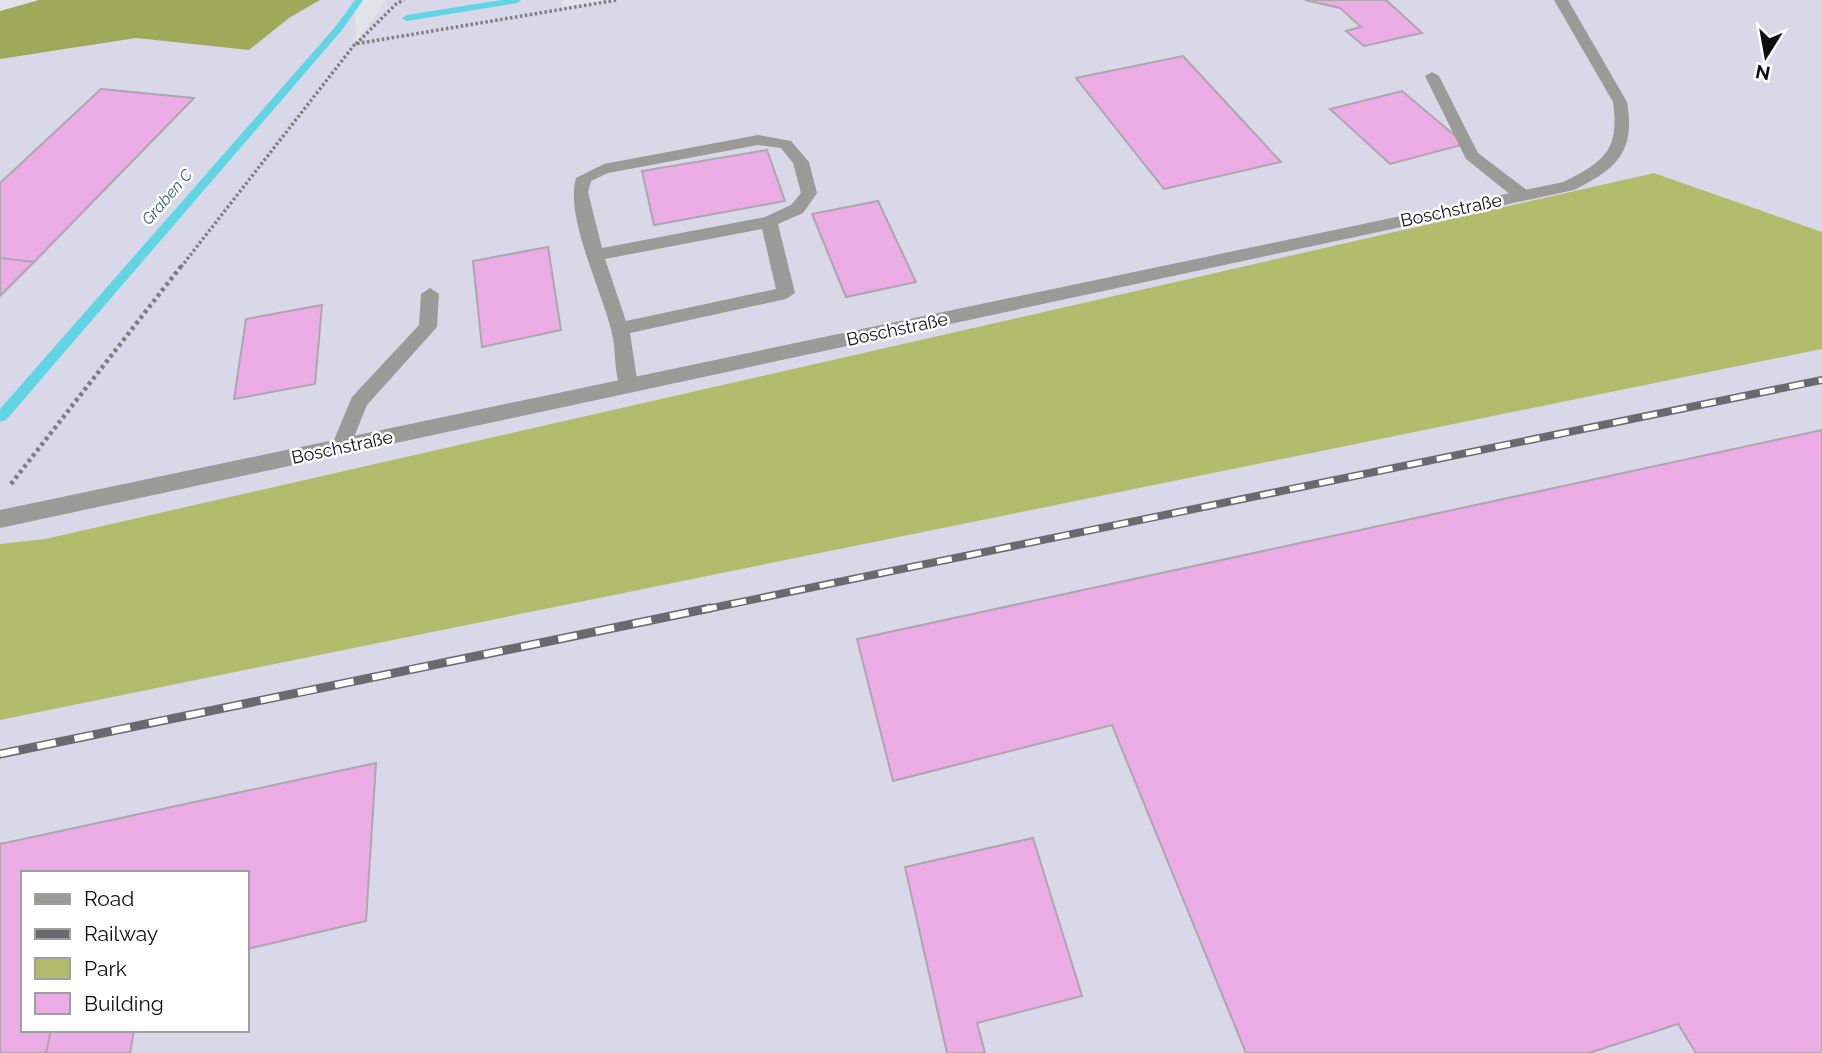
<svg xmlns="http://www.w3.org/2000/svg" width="1822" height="1053" viewBox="0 0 1822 1053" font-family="Raleway,sans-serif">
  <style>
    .built { fill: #d8d8e9; fill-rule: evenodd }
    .green { fill: #b1bd6d }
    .forest { fill: #9ea959 }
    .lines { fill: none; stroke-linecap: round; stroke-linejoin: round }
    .stream { fill: #62d5e5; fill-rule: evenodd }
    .building { fill: #ecace5; stroke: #ada6ac; stroke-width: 2 }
    .path-far1 { stroke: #7e7e84; stroke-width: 3.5; stroke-dasharray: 2.5 2.5; stroke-linecap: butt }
    .path { stroke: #7e7e84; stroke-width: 4.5; stroke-dasharray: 3.5 3.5; stroke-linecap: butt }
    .lane { fill: #9a9a97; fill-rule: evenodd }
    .street { fill: #9a9a97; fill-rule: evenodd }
    .rail-far1-casing { stroke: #69696f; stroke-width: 8 }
    .rail-casing { stroke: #69696f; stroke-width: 9 }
    .rail-far1 { stroke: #fff; stroke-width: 5; stroke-dasharray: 15; stroke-linecap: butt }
    .rail { stroke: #fff; stroke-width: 6; stroke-dasharray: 19; stroke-linecap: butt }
    .labels { text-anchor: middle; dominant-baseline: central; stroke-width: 5; stroke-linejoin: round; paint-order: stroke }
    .far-water-label { font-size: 16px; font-style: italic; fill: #2e6067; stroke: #fff }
    .street-label { font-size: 18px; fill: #0e0e11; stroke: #fff }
  </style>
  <rect width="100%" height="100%" fill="#e2e2eb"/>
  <path class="built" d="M320,0H355L356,43L386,0H563L561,8L617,0H1822V232L1654,173L44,539L0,544V59L136,38L249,50L289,18Z
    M1822,349V1053H0V720ZM23,873H247V1030H23Z"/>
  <path class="green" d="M1654,173L1822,232V349L0,720V544L45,539Z"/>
  <path class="forest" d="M39,0H320L289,18L249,50L136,38L0,59V11Z"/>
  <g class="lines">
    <path class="stream" d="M355,0H363L342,30L6,420L0,422V409L336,26Z
      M501,0H521L517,3L407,21L402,18L407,15Z"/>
  </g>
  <path class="building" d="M1305,0H1386L1422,33L1364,46L1346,31L1361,27L1340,8Z
    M1183,56L1281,162L1164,189L1076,78Z
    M101,89L194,98L34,262L0,258V183Z
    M1402,91L1465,144L1390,164L1330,109Z
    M767,150L785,201L654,225L642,171Z
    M878,201L916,282L846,297L812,214Z
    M548,247L561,330L482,347L473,261Z
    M0,258L34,262L0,296Z
    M322,305L315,384L234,399L246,319Z
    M1822,430V1053H1696L1678,1024L1589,1053H1246L1112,725L893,781L857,639Z
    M376,763L366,921L247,949V873H23V1030H51L46,1053H0V844Z
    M1033,838L1082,996L977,1023L985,1053H947L905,867Z
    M51,1030H134L130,1053H46Z"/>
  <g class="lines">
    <path class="path-far1" d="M356,44L396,4L404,0
      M181,267L355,44L617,0"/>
    <path class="path" d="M11,484L182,265"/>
    <path class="lane" d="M1432,72L1439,76L1478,153L1528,191L1530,195L1528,199H1516L1466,159L1425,76Z
      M758,135L791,141L809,162L817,193L803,213L778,224L795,293L786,299L630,333L638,386L636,391H622C614,376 616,355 613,338C605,296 564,218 576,178L604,164ZM758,145L781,148L793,163L801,193L791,205L765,217L602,248L588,192L591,181L608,173ZM762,229L776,289L626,321L605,259Z
      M430,288L439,294L437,327L367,405L348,452L341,455L334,452L331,447L352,397L419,325L421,294Z"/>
    <path class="street" d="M1554,0H1568L1627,102C1636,152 1616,169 1574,190L0,528V510L1563,182C1604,162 1620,150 1613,102Z"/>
    <defs>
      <path id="rail-far1" d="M702,610L1822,380"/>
      <path id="rail" d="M0,754L710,608"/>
    </defs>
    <use href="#rail-far1" class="rail-far1-casing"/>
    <use href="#rail" class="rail-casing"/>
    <use href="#rail-far1" class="rail-far1"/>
    <use href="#rail" class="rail"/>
  </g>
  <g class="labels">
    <g class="far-water-label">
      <text transform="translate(167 197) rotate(-49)">Graben C</text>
    </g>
    <g class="street-label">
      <text transform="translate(1451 210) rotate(-12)">Boschstraße</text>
      <text transform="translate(897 329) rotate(-12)">Boschstraße</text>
      <text transform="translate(342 447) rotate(-12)">Boschstraße</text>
    </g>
  </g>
  <rect x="21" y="871" width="228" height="161" fill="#ffffff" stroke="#9f9fa0" stroke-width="2"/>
  <rect x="35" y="894" width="35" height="10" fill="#9a9a97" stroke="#9f9fa0" stroke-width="2"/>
  <text x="84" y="906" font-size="21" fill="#0e0e11">Road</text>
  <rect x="35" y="929" width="35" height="10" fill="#69696f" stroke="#9f9fa0" stroke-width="2"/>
  <text x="84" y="941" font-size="21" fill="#0e0e11">Railway</text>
  <rect x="35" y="958" width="35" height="21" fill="#b1bd6d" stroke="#9f9fa0" stroke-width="2"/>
  <text x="84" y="976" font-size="21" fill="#0e0e11">Park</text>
  <rect x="35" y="993" width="35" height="21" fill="#ecace5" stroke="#9f9fa0" stroke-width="2"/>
  <text x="84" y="1011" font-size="21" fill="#0e0e11">Building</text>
  <g transform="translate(1766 56) rotate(191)" stroke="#ffffff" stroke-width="5" paint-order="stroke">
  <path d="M0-5L12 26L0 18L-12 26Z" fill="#0e0e11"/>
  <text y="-10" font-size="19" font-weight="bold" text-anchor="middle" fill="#0e0e11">N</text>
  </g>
</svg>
